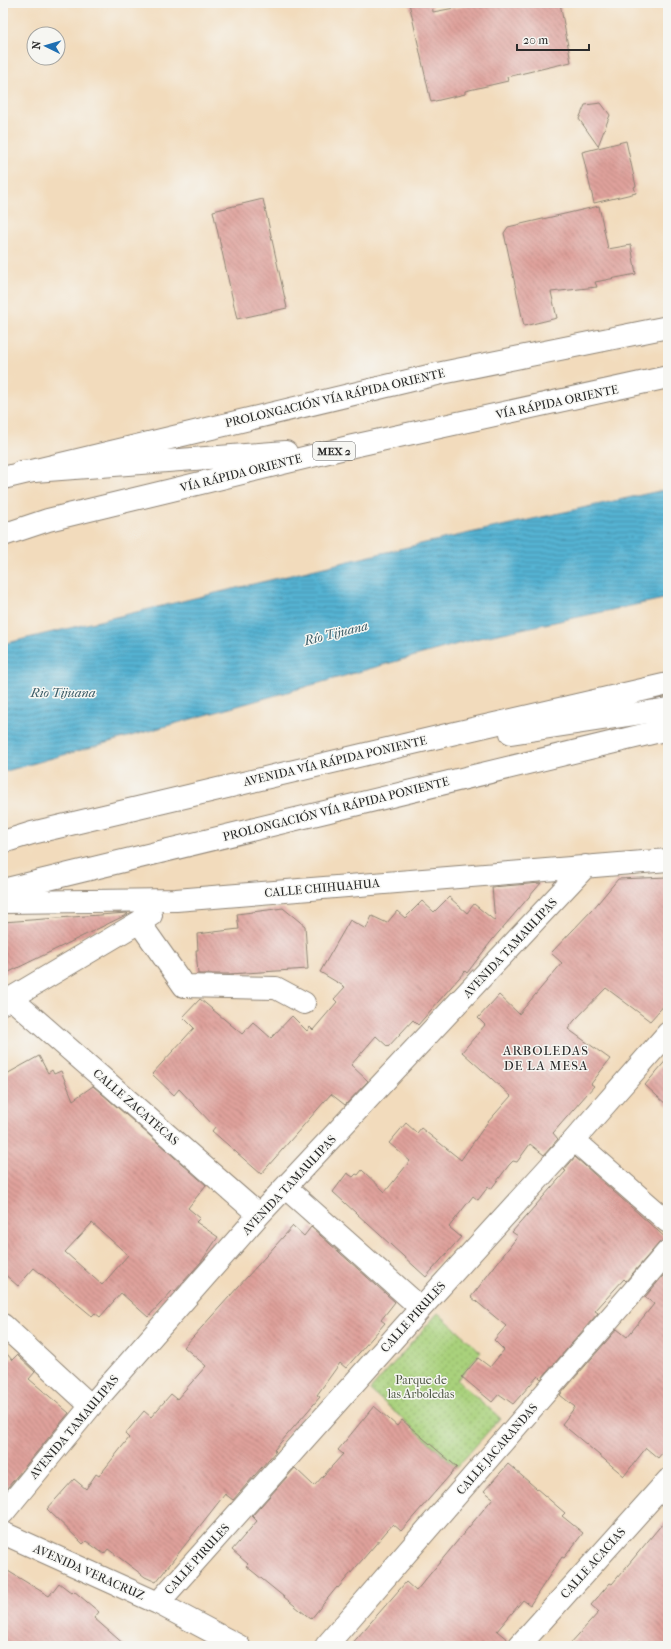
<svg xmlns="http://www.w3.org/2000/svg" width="671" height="1649" viewBox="0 0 671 1649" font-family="'IM FELL French Canon',serif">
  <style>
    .grass { fill: url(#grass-dots); stroke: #6a7e54 }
    .water { fill: url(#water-rules); stroke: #406e7e }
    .building { fill: url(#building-back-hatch); fill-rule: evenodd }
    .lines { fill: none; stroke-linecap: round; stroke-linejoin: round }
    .minor-casing { stroke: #8e8374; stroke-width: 24 }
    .secondary-casing { stroke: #8e8374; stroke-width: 24 }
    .trunk-casing { stroke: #8e8374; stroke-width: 24 }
    .minor { stroke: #fff; stroke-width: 22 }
    .secondary { stroke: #fff; stroke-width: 22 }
    .trunk { stroke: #fff; stroke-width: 22 }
    .labels { text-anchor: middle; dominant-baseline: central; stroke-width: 3; stroke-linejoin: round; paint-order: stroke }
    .shield { fill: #f6f6f2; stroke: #686867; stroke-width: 1 }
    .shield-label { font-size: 11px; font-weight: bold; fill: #2b2b2b }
    .street-label { font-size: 12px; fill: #2b2b2b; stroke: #f6f6f2 }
    .park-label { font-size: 12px; fill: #4a543f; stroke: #f6f6f2 }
    .water-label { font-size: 13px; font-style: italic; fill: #395a65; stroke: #f6f6f2 }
    .neighbourhood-label { font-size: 13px; letter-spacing: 1px; fill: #2b2b2b; stroke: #f6f6f2 }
  </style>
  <defs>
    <pattern id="grass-dots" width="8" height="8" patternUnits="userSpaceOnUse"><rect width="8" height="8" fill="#a9d17c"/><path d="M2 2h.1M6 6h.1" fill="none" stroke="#8aaa66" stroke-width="1.8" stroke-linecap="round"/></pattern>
    <pattern id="water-rules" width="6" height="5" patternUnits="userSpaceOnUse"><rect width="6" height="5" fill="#54b2d2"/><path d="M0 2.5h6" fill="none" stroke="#4691ab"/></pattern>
    <pattern id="building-back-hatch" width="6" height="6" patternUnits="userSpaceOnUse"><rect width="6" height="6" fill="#dfa19b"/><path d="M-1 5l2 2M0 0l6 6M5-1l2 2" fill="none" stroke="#b5837f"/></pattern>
  </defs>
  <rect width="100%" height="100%" fill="#f6f6f2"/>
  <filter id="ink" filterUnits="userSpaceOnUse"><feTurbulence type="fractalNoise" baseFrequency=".025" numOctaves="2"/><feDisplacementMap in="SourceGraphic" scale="8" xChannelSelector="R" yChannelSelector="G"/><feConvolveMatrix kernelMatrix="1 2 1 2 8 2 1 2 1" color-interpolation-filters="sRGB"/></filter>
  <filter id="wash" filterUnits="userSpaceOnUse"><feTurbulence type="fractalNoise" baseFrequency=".012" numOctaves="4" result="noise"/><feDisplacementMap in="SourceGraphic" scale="16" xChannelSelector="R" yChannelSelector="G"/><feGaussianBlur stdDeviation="0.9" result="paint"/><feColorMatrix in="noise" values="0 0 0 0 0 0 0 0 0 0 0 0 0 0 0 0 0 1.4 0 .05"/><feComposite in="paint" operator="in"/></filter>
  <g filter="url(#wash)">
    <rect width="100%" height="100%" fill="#f2dbbc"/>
    <path class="grass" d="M438,1313L481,1352L457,1380L500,1418L457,1467L370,1390Z"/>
    <path class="water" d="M668,489V598L479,638L3,772V644L416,545Z"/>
    <g id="blocks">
      <path class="building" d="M409,3H432L433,12L481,3H560L571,62L507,77L508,81L465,91V94L431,102Z
        M601,103L610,115L598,146L579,119L585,105Z
        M626,141L636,186L634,187L636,193L594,203L582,152Z
        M263,199L287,308L237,319L213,211Z
        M599,206L608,249L631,245L636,274L595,282L597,287L551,292L557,318L524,326L504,233L508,227Z
        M668,877V1001L650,1021L606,988L574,1021L568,1029L610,1059L591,1084L594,1086L553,1133L558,1139L544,1155L530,1144L517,1162L513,1161L509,1165L491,1189L488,1187L478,1200L473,1196L449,1227L461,1237L426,1277L333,1192L347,1173L353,1177L356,1174L358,1175L362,1170L385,1192L410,1161L389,1143L406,1123L417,1133L421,1128L461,1160L487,1123L511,1096L462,1052L485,1025L478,1018L499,995L519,1014L562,963L551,953L593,909L618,879Z
        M541,883L493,939L467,973L465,971L418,1025L413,1020L388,1047L376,1036L351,1065L368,1081L345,1105L331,1094L261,1174L212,1131L215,1127L179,1089L174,1095L152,1074L194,1028L183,1017L200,999L242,1034L253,1022L271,1038L292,1016L307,1031L310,1027L313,1030L337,1002L334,999L345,987L320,972L350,920L366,929L372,916L387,923L397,911L405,918L422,901L434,912L449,897L467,913L474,904L495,921L492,887Z
        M283,908L305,926L308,969L230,974H198L196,950H198L197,934L239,929L237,914Z
        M127,913L128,914L3,975V922Z
        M39,1056L48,1073L52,1070L54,1074L61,1071L73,1100L93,1086L206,1185L188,1208L200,1218L196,1222L218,1237L201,1262L175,1291L173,1290L148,1317L121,1293L100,1317L95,1313L92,1316L34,1268L18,1286L3,1273V1076ZM92,1223L128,1255L102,1285L65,1252Z
        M668,1058V1106L645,1085Z
        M575,1157L667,1239L659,1243L626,1281L624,1279L595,1311L598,1313L541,1379L538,1376L513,1404L499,1394L492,1402L462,1377L478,1358L490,1367L504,1350L494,1340L506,1326L471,1297L518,1236L512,1232L566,1171L564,1170Z
        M293,1226L304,1236L311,1227L395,1302L381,1320L385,1323L346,1368L340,1363L317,1395L320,1397L274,1450L276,1451L233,1500L225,1494L156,1582L145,1577L108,1549L104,1554L86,1541L83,1544L47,1509L74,1479L86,1489L96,1474L99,1476L129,1438L125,1434L144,1411L151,1417L171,1394L177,1399L206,1366L184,1347Z
        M668,1270V1446L658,1458L646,1448L624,1476L562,1424L575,1407L560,1395L617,1329L627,1337L654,1304L645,1297Z
        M3,1349L12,1360L17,1355L35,1372L29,1379L69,1413L3,1493Z
        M374,1406L397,1426L402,1420L457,1467L401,1531L393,1524L338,1588L337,1587L311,1619L246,1566L248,1564L232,1550L257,1521L252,1516L295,1468L314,1486L343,1454L338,1450Z
        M508,1464L565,1513L562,1516L583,1533L564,1558L562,1557L530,1605L523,1600L497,1631L508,1640L507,1646H350L406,1582L416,1591L493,1498L484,1491Z
        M668,1517V1646H636L630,1640L625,1646H568L599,1612L591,1605L610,1583L612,1584Z
        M3,1568L49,1596L59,1583L72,1593L74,1591L99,1612L94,1618L126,1646H3Z"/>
    </g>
  </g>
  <g filter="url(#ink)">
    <use href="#blocks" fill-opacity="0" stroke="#8e8374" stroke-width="1"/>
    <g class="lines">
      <defs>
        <path id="minor" d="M3,902L176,900L668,860
          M139,922L184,986L276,988L304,1003
          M12,999L259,1215
          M3,1003L151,915
          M574,1140L668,1222
          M286,1188L421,1308
          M3,1325L91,1406
          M3,1513L91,1406L259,1215L586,866
          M3,1533L158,1603L239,1646
          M158,1603L421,1308L574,1140L668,1033
          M326,1646L668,1251
          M519,1646L668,1480"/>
        <path id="secondary" d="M3,478L437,374L668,327
          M3,890L668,729"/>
        <path id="trunk" d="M21,472L286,452
          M3,535L48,520L353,446L668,377
          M511,733L668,709
          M3,842L32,833L451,734L668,684"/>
      </defs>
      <use href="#minor" class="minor-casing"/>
      <use href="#secondary" class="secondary-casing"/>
      <use href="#trunk" class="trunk-casing"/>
      <use href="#minor" class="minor"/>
      <use href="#secondary" class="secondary"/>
      <use href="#trunk" class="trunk"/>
    </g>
  </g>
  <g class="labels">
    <rect class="shield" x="313" y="442" width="42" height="18" rx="3"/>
    <g class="shield-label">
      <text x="334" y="451">MEX 2</text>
    </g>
    <g class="street-label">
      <text transform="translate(335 398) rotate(-13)">PROLONGACIÓN VÍA RÁPIDA ORIENTE</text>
      <text transform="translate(557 402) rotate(-12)">VÍA RÁPIDA ORIENTE</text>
      <text transform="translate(241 473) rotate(-14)">VÍA RÁPIDA ORIENTE</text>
      <text transform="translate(335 761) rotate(-13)">AVENIDA VÍA RÁPIDA PONIENTE</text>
      <text transform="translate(336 809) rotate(-14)">PROLONGACIÓN VÍA RÁPIDA PONIENTE</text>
      <text transform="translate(322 888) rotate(-5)">CALLE CHIHUAHUA</text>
      <text transform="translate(510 948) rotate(-47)">AVENIDA TAMAULIPAS</text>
      <text transform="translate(136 1107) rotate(41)">CALLE ZACATECAS</text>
      <text transform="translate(289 1185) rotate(-47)">AVENIDA TAMAULIPAS</text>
      <text transform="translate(413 1317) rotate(-48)">CALLE PIRULES</text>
      <text transform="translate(74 1427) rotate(-50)">AVENIDA TAMAULIPAS</text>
      <text transform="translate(497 1449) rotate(-49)">CALLE JACARANDAS</text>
      <text transform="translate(197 1559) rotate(-48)">CALLE PIRULES</text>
      <text transform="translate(593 1563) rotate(-48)">CALLE ACACIAS</text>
      <text transform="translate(89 1572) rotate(24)">AVENIDA VERACRUZ</text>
    </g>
    <g class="park-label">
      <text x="421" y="1380">Parque de<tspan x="421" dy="14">las Arboledas</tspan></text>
    </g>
    <g class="water-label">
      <text transform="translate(336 633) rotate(-14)">Río Tijuana</text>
      <text x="63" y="692">Rio Tijuana</text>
    </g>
    <g class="neighbourhood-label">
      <text x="546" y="1050">ARBOLEDAS<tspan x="546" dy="15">DE LA MESA</tspan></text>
    </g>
  </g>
  <rect width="671" height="1649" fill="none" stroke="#f6f6f2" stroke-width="16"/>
  <g transform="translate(46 46) rotate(275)"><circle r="19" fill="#f6f6f2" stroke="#a5a5a2"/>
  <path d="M0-3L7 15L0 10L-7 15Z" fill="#1f6fb2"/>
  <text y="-6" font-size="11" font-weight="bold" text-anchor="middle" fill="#2b2b2b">N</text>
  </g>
  <path d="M517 44v6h72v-6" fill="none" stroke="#2b2b2b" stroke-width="2"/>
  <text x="523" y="44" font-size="12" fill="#2b2b2b" stroke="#f6f6f2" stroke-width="3" paint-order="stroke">20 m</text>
</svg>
